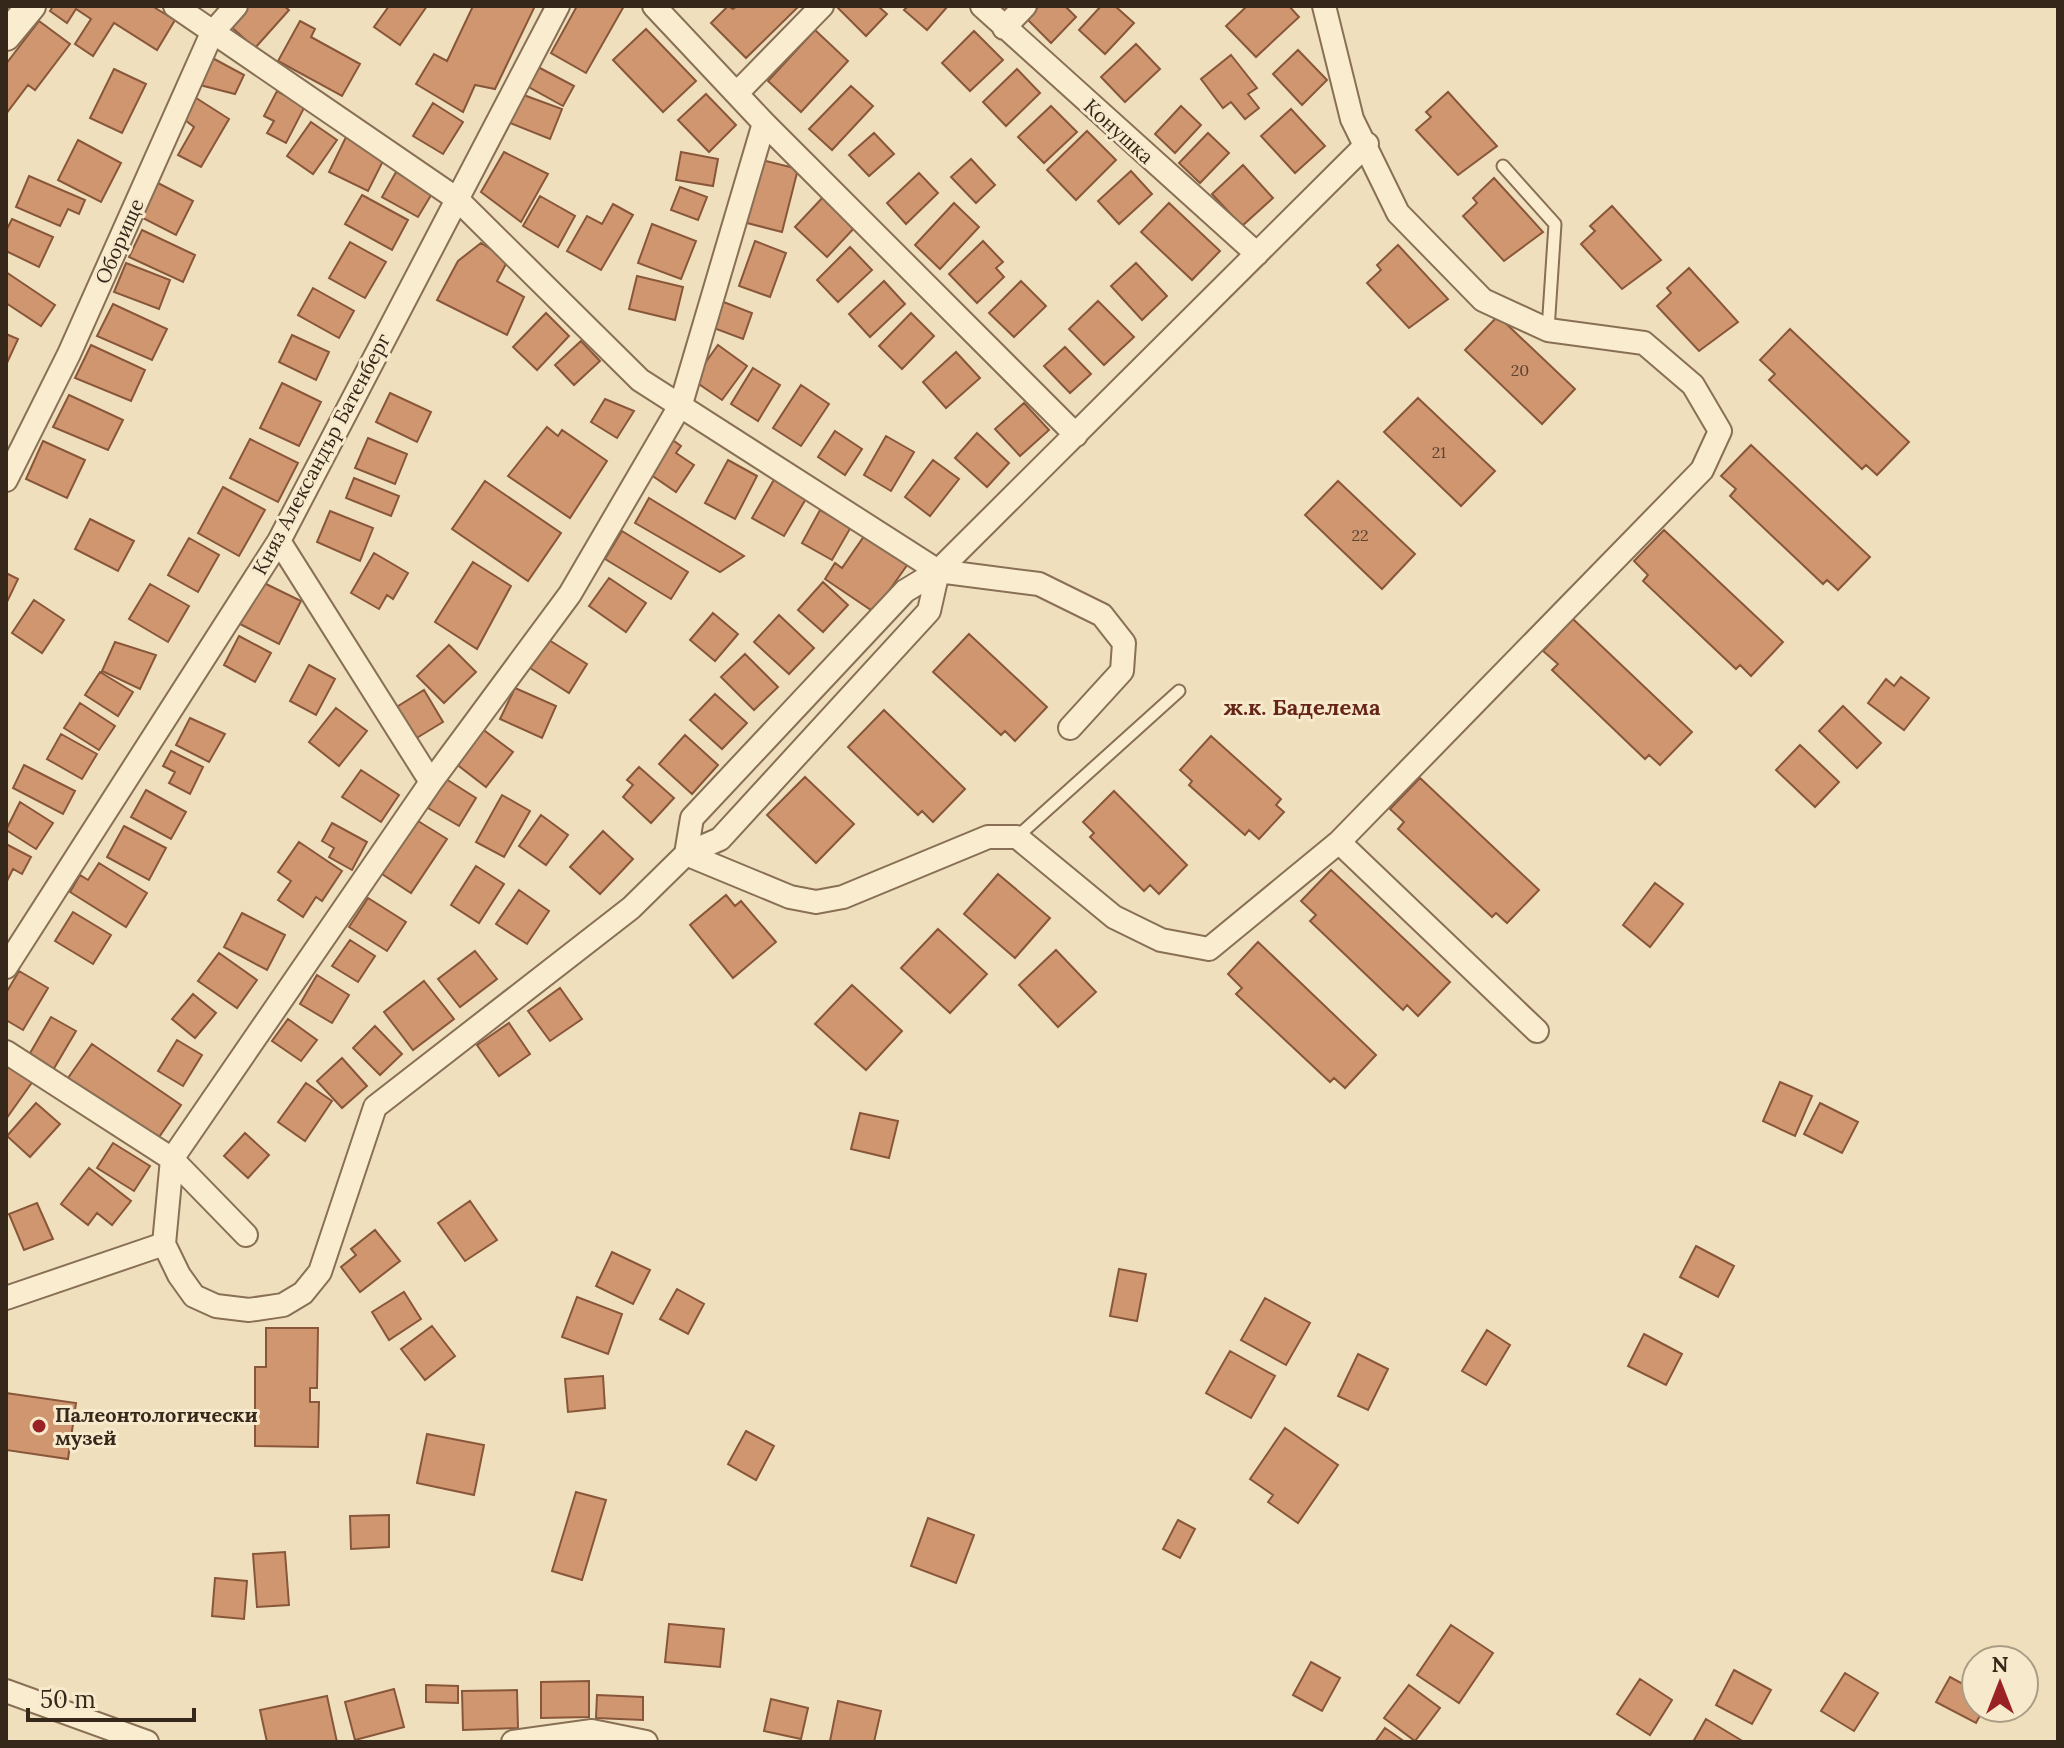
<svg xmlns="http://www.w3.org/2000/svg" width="2064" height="1748" viewBox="0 0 2064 1748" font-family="Lora,serif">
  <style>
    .building { fill: #d09670; stroke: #88573a; stroke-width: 2 }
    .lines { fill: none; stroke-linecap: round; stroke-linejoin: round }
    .service-casing { stroke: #886f55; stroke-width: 15 }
    .minor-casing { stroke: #886f55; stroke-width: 26 }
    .tertiary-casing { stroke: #886f55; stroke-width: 32 }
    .service { stroke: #faedcf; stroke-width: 11 }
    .minor { stroke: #faedcf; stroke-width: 22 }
    .tertiary { stroke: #faedcf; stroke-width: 28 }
    .poi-dot { fill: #9a2225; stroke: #f7eacc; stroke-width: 3 }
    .labels { text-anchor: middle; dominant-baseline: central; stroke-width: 6; stroke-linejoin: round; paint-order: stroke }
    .number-label { font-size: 16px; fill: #5c4330 }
    .street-label { font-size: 20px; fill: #36271b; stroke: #f7eacc }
    .poi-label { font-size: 20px; font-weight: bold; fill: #36271b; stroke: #f7eacc; text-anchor: start }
    .neighbourhood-label { font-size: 22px; font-weight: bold; fill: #652618; stroke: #f7eacc }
  </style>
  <rect width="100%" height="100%" fill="#f0dfbc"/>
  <path class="building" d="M53,6H152L175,20L157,50L114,23L93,56L75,44L91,19L76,9L67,23L50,11Z
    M246,6H284L289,10L255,48L229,25Z
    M389,6H427L400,45L374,27Z
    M473,6H535L495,89L475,85L463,112L416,84L434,54L447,61Z
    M577,6H624L586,73L551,53Z
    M728,6L733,9L737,6L798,7L746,58L711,23Z
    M836,6H878L887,14L866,36Z
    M908,6H948L927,30L904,10Z
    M1039,6H1065L1076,17L1051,43L1027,19Z
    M1101,6H1115L1134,23L1105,54L1079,30Z
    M1247,6H1289L1299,17L1256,57L1226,26Z
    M39,21L70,44L35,90L28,85L6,114V64Z
    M300,21L315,29L311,37L360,64L342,96L278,61Z
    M646,29L696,81L663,112L613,60Z
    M815,30L848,61L801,112L768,81Z
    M974,31L1003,60L970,91L942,63Z
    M1136,44L1160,69L1125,102L1101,77Z
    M1298,50L1327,80L1302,105L1273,74Z
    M205,54L244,75L235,94L192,83Z
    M1231,55L1257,88L1248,94L1259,108L1245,119L1231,102L1223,108L1201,79Z
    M538,67L574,86L563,106L527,86Z
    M114,69L146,84L122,133L90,118Z
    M1017,69L1040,93L1006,126L983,102Z
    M851,86L873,106L832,150L809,129Z
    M277,91L305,106L286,143L267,133L274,121L264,116Z
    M1448,92L1497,146L1458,175L1416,130L1431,117L1426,112Z
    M521,94L562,109L550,139L510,123Z
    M706,94L736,125L709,152L678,120Z
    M193,96L229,119L201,167L178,155L194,127L181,117Z
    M433,103L463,122L443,154L413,136Z
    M1051,106L1077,132L1044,163L1018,137Z
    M1181,106L1201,125L1175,153L1155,134Z
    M1291,109L1325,146L1295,173L1261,136Z
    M311,122L337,140L313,174L287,156Z
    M1087,131L1116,160L1076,200L1047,170Z
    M874,133L894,154L869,176L849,155Z
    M1208,133L1229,153L1200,183L1179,163Z
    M346,137L385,157L368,191L329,172Z
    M78,140L121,163L101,202L58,180Z
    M504,152L548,174L521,222L481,192Z
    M681,152L718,159L713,186L676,180Z
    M758,159L798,169L782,232L743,222Z
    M971,159L995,185L976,203L951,177Z
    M1243,165L1273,198L1242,226L1212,194Z
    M1131,171L1152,194L1119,224L1098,201Z
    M396,172L433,192L418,217L382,197Z
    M919,173L938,193L906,224L887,203Z
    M29,176L85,200L79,214L68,209L60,226L16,207Z
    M1494,178L1543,232L1504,261L1463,216L1477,203L1473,198Z
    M156,182L193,201L176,235L139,216Z
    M680,187L707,197L698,220L671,210Z
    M362,195L408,220L392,250L345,224Z
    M825,195L857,225L827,257L795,227Z
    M540,196L575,216L558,247L523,226Z
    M954,203L979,227L940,269L915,245Z
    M1169,203L1220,251L1192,280L1141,232Z
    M613,204L633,215L601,270L567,251L587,216L602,224Z
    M1612,206L1661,260L1622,289L1581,244L1595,231L1590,226Z
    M12,219L53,237L39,267L6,251V231Z
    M652,224L696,241L681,279L638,263Z
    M142,230L195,255L183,282L129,257Z
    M755,241L786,253L770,297L739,286Z
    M983,241L1003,262L996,268L1004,277L977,303L949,274Z
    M350,242L386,262L365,298L329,278Z
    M481,243L508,260L497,281L524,297L507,335L437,300L458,261Z
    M1398,245L1448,299L1409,328L1367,283L1381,270L1377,265Z
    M850,247L872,270L838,302L817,280Z
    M126,263L170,280L159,309L114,292Z
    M1136,263L1167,296L1142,320L1111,286Z
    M1689,268L1738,322L1699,351L1657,306L1671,293L1667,288Z
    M6,272L55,305L41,326L6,303Z
    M637,276L683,287L675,320L629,309Z
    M884,281L905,304L870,337L849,314Z
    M1021,281L1046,306L1014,337L989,313Z
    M313,288L354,311L339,338L298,315Z
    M721,301L752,313L743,339L711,327Z
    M1098,301L1134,337L1104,365L1069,329Z
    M113,304L167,329L152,360L97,336Z
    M546,313L569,336L537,370L513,347Z
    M911,313L934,336L902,369L879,346Z
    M1498,316L1575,389L1542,424L1465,350Z
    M1790,329L1909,442L1877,475L1866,465L1862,469L1769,380L1775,374L1760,360Z
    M6,334L18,339L6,365Z
    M292,335L329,352L316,380L279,362Z
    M581,341L600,361L574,385L555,365Z
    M91,345L145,370L131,401L75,378Z
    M718,345L747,366L722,400L693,380Z
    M1065,347L1091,374L1070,393L1044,366Z
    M956,352L980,378L946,408L923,382Z
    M753,368L780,385L758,421L731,404Z
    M282,383L321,402L299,446L260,428Z
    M801,385L829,404L801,446L773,428Z
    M390,393L431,412L417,442L376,422Z
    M69,395L123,420L108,450L53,427Z
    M1418,398L1495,471L1461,506L1384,432Z
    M605,399L634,411L617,438L591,422Z
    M1024,403L1049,430L1020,456L995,429Z
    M547,427L558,436L562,430L607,461L570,518L508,476Z
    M835,431L862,449L845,475L818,457Z
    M977,433L1009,463L987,487L955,458Z
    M667,436L681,446L676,453L694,465L676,492L644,470Z
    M886,436L914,452L891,491L864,475Z
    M368,438L407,454L395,484L355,468Z
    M250,439L298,463L278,502L230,478Z
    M43,441L85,460L67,498L26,479Z
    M1751,445L1870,557L1838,590L1827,580L1823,584L1730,496L1736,489L1721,476Z
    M728,460L757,476L735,519L705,503Z
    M933,460L959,479L930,516L905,497Z
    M354,478L399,496L391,516L346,498Z
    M775,478L807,497L784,536L752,518Z
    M485,481L561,533L528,581L452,529Z
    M1338,481L1415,554L1382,589L1305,515Z
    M223,487L265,510L239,556L198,533Z
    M649,498L744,556L720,572L635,523Z
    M820,510L851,527L832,560L802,543Z
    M330,511L373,528L360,561L317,542Z
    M90,519L134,541L118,571L75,549Z
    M1664,530L1783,642L1751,676L1740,665L1736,669L1643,581L1648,575L1634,561Z
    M622,531L688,572L671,599L605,559Z
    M867,532L910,561L874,612L825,579L835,563L842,568Z
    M189,538L219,555L198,592L168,575Z
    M374,553L408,573L393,599L387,595L379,609L351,593Z
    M473,562L511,586L477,649L435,622Z
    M6,573L18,579L6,604Z
    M609,578L646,603L626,632L589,606Z
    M262,582L301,601L279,644L240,624Z
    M823,582L848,605L823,632L798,610Z
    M150,584L189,606L168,642L129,619Z
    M34,600L64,620L42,653L12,633Z
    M713,613L738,634L715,661L690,640Z
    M779,615L814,648L789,674L754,642Z
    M1573,619L1692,732L1660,765L1649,755L1645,759L1552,670L1558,664L1543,651Z
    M969,634L1047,707L1015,741L1005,731L1001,735L933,672Z
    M239,636L271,653L255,682L224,665Z
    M549,640L587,664L569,693L530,668Z
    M115,642L156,655L140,689L102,671Z
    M449,645L476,672L444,703L417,676Z
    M745,654L778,687L754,710L721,677Z
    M309,665L335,679L316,715L290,701Z
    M100,672L133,692L118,716L85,695Z
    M1901,677L1929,698L1904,730L1868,703L1886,679L1894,686Z
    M515,688L556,706L542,738L500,719Z
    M424,690L443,722L415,739L395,708Z
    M715,694L747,723L722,749L690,720Z
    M80,703L115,726L99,750L64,728Z
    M1843,706L1881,743L1857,768L1819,731Z
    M336,708L367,731L339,766L309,742Z
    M884,710L965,789L933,822L922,811L918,815L848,747Z
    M190,718L225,734L209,762L176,745Z
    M481,728L513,752L486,787L455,763Z
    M61,734L97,754L82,779L47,759Z
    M685,735L718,765L692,794L659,764Z
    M1211,736L1281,799L1276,805L1284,812L1259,839L1249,830L1245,835L1189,785L1192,781L1180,770Z
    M1800,745L1839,782L1815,807L1776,770Z
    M171,751L203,767L190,794L169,783L175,772L163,766Z
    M24,765L75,791L63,814L13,788Z
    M639,767L674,798L651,823L623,797L633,785L627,780Z
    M361,770L399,795L381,822L342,797Z
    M805,777L854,824L816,863L767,815Z
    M1420,778L1539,890L1507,923L1496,913L1492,917L1398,829L1404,822L1390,809Z
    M446,779L476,798L459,826L428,808Z
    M146,790L186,812L171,839L131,817Z
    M1114,791L1187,865L1159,894L1150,885L1144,891L1090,837L1094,833L1083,822Z
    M502,795L530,811L504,857L476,842Z
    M20,802L53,823L36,849L6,830Z
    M541,815L568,835L546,865L519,846Z
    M418,821L447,839L411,893L382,874Z
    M332,823L367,842L352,870L329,857L334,848L322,841Z
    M124,826L166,848L149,880L107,857Z
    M603,831L633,859L600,894L570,867Z
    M299,842L342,871L322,901L316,897L303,917L278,900L291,881L278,872Z
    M6,844L31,857L22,874L13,869L7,881Z
    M99,863L147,893L126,927L70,892L80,875L88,880Z
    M476,866L504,884L479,923L451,905Z
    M1331,870L1450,982L1418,1016L1407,1005L1403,1010L1310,921L1316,915L1301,901Z
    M998,874L1050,918L1015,958L964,914Z
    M1655,883L1683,904L1650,947L1623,925Z
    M519,890L549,911L527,944L496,924Z
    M726,895L735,906L741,901L776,942L733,978L690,925Z
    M368,898L406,922L387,951L349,927Z
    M73,912L111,935L93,964L55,941Z
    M242,913L285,935L267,970L224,947Z
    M938,929L987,974L950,1013L901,968Z
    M350,940L375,956L358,982L332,966Z
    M1258,942L1376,1055L1345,1088L1334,1078L1330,1082L1236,994L1242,988L1228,974Z
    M1056,950L1096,992L1058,1027L1019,985Z
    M475,951L497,979L460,1007L438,979Z
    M219,953L257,980L237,1008L198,981Z
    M19,971L48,988L23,1030L6,1020V993Z
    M317,975L349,995L332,1023L300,1004Z
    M424,981L454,1019L413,1050L384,1012Z
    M852,985L902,1031L866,1070L815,1024Z
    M560,988L582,1019L550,1041L528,1011Z
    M193,994L216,1013L195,1038L172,1019Z
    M51,1017L76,1031L53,1070L29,1055Z
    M288,1019L317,1040L301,1061L272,1041Z
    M509,1023L530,1054L499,1076L477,1045Z
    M375,1026L402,1054L380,1075L353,1048Z
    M177,1040L202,1055L183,1086L158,1071Z
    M92,1044L181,1105L155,1143L68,1078Z
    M342,1058L367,1086L342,1108L317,1081Z
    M6,1062L33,1081L6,1119Z
    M1780,1082L1812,1096L1795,1136L1763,1121Z
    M306,1083L332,1101L305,1141L278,1122Z
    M36,1103L60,1124L30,1157L7,1136Z
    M1820,1103L1858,1122L1842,1153L1804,1134Z
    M860,1113L898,1121L889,1158L851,1149Z
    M245,1133L269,1155L248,1178L224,1156Z
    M113,1143L150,1166L134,1191L97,1168Z
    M89,1168L131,1201L112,1225L97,1213L88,1225L61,1204Z
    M470,1201L497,1240L465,1261L438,1223Z
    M37,1203L53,1239L24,1250L9,1214Z
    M375,1230L400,1261L360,1292L341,1267L356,1255L351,1249Z
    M1696,1246L1734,1266L1718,1297L1680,1277Z
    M612,1252L650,1270L633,1304L596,1286Z
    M1119,1269L1146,1274L1137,1321L1110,1316Z
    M677,1289L704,1304L688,1334L660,1319Z
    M404,1292L421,1319L389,1340L372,1312Z
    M577,1297L622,1314L608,1354L562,1337Z
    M1265,1298L1310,1323L1286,1365L1241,1340Z
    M432,1326L455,1356L425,1380L401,1349Z
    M266,1328H318L317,1388H310V1402H319L318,1447L255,1446V1367H266Z
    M1487,1330L1510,1345L1486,1385L1462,1371Z
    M1644,1334L1682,1354L1666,1385L1628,1366Z
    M1230,1351L1275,1376L1251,1418L1206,1393Z
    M1358,1354L1388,1369L1368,1410L1338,1396Z
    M603,1376L605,1408L568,1412L565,1379Z
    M6,1393L76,1403L68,1459L6,1450Z
    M1285,1428L1338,1465L1298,1523L1268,1502L1273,1495L1250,1479Z
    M746,1431L774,1446L756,1480L728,1464Z
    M427,1434L484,1445L474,1495L417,1483Z
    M576,1492L606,1500L582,1580L552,1571Z
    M389,1515V1547L351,1549L350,1516Z
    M928,1518L974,1535L956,1583L911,1566Z
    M1178,1520L1195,1529L1180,1558L1163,1549Z
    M285,1552L289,1605L257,1607L253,1554Z
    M215,1578L247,1581L244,1619L212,1616Z
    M669,1624L724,1629L720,1667L665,1662Z
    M1451,1625L1493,1653L1459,1703L1417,1675Z
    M1311,1662L1340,1678L1322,1711L1293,1695Z
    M1734,1670L1771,1690L1752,1724L1716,1705Z
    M1845,1673L1878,1693L1854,1731L1821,1711Z
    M1950,1677L1976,1691V1708H1984L1976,1723L1936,1702Z
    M1640,1679L1672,1700L1650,1735L1617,1714Z
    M589,1681V1717L541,1718V1682Z
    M426,1685L458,1686V1703L426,1702Z
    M1409,1685L1440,1708L1415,1741L1384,1718Z
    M394,1689L404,1727L355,1740L345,1702Z
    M517,1690L518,1728L463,1730L462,1691Z
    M597,1695L643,1697V1720L596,1718Z
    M327,1696L337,1742H267L260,1710Z
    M771,1699L808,1708L801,1739L764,1731Z
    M838,1701L881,1711L874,1742L830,1741Z
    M1706,1719L1744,1742H1693Z
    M1385,1728L1405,1742H1375Z"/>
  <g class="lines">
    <defs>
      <path id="service" d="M1503,166L1555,224L1548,330
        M1017,837L1179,691"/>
      <path id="minor" d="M175,6L457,199L640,380L938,571L1039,584L1102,615L1124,643L1122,671L1070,728
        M654,6L764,123L1076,435
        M982,6L1257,254
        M1004,28L1025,6
        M738,92L822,6
        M764,123L681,404L570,594L431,782L172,1159L164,1244L179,1275L194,1296L216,1306L249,1310L283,1305L303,1293L320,1272L375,1107L631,908L686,854L720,839L929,611L938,571
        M6,480L69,354L212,33L236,6
        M279,541L431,782
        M1339,842L1537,1031
        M686,854L790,897L816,902L843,897L988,837H1017L1114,917L1161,940L1209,949L1339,842L1702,470L1720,431L1693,385L1644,343L1548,330L1483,300L1398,213L1352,119L1324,6
        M686,854L692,818L905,591L938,571L1367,144
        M6,967L279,541L558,6
        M6,1052L172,1159L246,1235
        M6,1298L164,1244
        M6,1691L147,1742
        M513,1742L592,1731L646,1742"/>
      <path id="tertiary" d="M6,36L31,6"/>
    </defs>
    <use href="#service" class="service-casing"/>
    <use href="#minor" class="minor-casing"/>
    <use href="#tertiary" class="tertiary-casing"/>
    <use href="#service" class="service"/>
    <use href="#minor" class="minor"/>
    <use href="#tertiary" class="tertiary"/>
  </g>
  <circle class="poi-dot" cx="39" cy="1426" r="8"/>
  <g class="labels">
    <g class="number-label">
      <text x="1520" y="370">20</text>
      <text x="1439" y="452">21</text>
      <text x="1360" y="535">22</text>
    </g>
    <g class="street-label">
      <text transform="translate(1119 131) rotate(42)">Конушка</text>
      <text transform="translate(119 241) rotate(-66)">Оборище</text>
      <text transform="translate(321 454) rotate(-62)">Княз Александър Батенберг</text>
    </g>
    <g class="poi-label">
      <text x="55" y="1414">Палеонтологически<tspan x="55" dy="23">музей</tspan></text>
    </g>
    <g class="neighbourhood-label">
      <text x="1302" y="707">ж.к. Баделема</text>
    </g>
  </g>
  <rect width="2064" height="1748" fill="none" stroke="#36271b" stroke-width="16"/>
  <g transform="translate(2000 1684)"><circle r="38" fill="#f7eacc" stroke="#aa9c85" stroke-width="2"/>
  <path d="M0-6L14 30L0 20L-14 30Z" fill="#9a2225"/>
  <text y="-12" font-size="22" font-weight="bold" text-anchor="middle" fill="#36271b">N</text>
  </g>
  <path d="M28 1708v12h166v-12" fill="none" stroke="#36271b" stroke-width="4"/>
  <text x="40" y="1708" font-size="24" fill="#36271b" stroke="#f7eacc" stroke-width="6" paint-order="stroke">50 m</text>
</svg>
